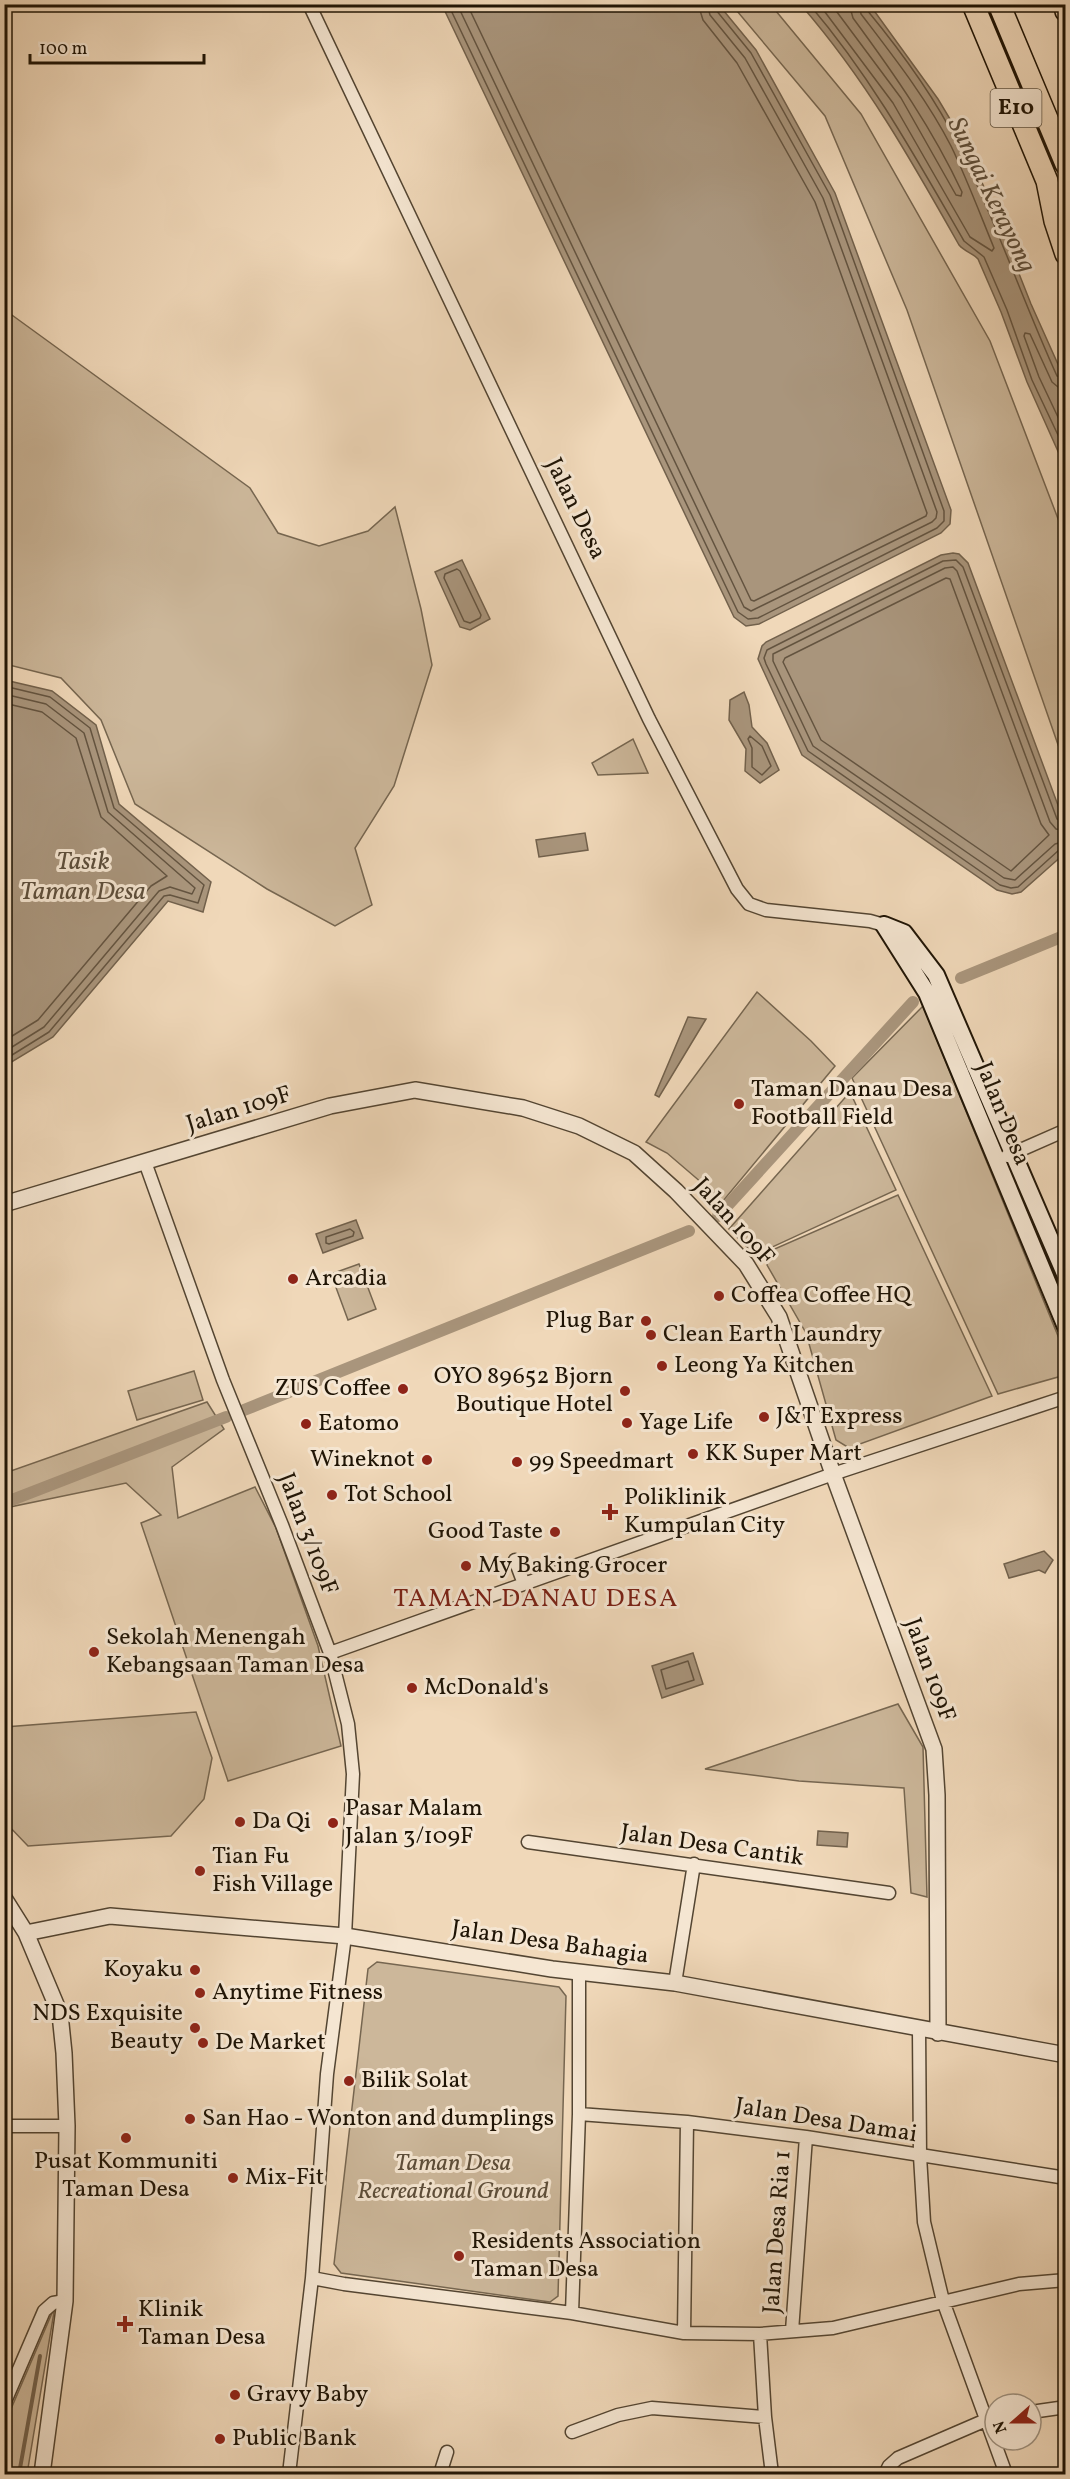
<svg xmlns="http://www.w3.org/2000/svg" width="1070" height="2479" viewBox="0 0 1070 2479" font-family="Vollkorn,serif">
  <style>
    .green { fill: #ccb79a; stroke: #766650; stroke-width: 1.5 }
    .water { fill: #a9957c; stroke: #72614c; stroke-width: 1.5 }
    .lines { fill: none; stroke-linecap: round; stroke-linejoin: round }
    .shore { stroke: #645440; stroke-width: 1.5 }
    .stream { stroke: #72614c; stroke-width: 4 }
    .canal { stroke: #a9957c; stroke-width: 12 }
    .minor-casing { stroke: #534532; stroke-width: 15 }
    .tertiary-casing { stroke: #534532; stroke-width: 18 }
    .secondary-casing { stroke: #1f1405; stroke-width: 20 }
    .motorway-casing { stroke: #1f1405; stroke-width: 24 }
    .minor { stroke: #f5e6d2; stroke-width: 12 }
    .tertiary { stroke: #f5e6d2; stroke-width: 15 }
    .secondary { stroke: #f5e6d2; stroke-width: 16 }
    .motorway { stroke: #f0d8b9; stroke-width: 21 }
    .poi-dot { fill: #8f2418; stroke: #f5e6d2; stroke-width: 2 }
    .labels { text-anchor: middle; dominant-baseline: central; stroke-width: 6; stroke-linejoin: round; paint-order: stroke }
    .shield { fill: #f5e6d2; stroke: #5f5342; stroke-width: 1.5 }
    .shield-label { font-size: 22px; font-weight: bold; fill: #1f1405 }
    .street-label { font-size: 24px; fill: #1f1405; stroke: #f5e6d2 }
    .poi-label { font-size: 24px; fill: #1f1405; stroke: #f5e6d2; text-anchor: start }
    .park-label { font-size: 24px; font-style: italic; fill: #5c4d39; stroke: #f5e6d2 }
    .water-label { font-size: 26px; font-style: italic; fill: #5d4e3b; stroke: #f5e6d2 }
    .neighbourhood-label { font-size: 26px; letter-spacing: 1.5px; fill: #7a1f14; stroke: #f5e6d2 }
  </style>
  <rect width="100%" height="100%" fill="#f0d8b9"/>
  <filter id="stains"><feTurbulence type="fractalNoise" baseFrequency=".00333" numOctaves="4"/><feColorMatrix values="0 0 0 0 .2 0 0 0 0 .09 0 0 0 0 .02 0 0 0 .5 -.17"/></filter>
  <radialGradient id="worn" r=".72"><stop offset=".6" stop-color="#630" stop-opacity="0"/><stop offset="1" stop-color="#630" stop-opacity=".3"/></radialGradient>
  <path class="green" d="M732,5H771L861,114L990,341L1065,537L1066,758L1063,759L907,310L825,116Z
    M5,310L250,488L278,533L319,546L368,531L395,507L421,609L432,665L394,786L355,848L372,905L335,926L267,889L135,804L101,720L61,678L5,664Z
    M633,739L648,773L598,775L592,763Z
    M757,992L811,1041L835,1066L723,1201L667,1153L646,1142Z
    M923,1006L1065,1353V1366L1058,1377L998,1394L852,1078Z
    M850,1092L896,1190L755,1255L729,1229Z
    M898,1195L992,1396L849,1448L836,1440L806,1333L767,1265L770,1251Z
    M359,1264L376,1309L348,1320L331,1274Z
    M194,1371L203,1400L137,1420L128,1391Z
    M207,1402L224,1429L172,1467L178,1518L255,1487L276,1528L318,1646L341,1746L228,1781L141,1523L161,1515L126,1483L5,1508V1473Z
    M898,1704L923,1747L927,1897L911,1893L904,1788L799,1781L705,1769Z
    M196,1712L212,1758L204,1799L171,1836L28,1846L5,1822V1727Z
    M377,1962L559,1987L566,1996L558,2296L550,2302L341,2273L334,2264L368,1969Z
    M55,2306L27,2474H5V2423Z"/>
  <path class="water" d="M442,5H719L756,50L835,193L951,510L950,524L941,533L759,624L746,626L734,617Z
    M801,5H870L938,99L962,139L990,200L1031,304L1065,380V467L1027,382L1001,312L978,259C973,253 965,252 959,245C910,158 866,80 801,5Z
    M953,553L959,554L968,563L1065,824L1064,854L1021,892L1012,894L997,890L802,755L758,659L762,646L766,642L941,555Z
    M462,560L490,619L470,630L460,627L435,572Z
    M5,680L52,691L96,725L119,804L211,882L203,912L168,901L53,1037L5,1066Z
    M744,692L749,705L752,727L767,743L779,770L760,783L745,771L746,749L729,720L730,700Z
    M585,833L588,850L539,857L536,840Z
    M688,1017L706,1019L659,1097L655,1095Z
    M356,1220L363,1238L323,1253L316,1234Z
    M1044,1551L1053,1560L1045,1573L1039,1570L1009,1578L1004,1564Z
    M693,1653L703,1684L662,1698L652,1666Z
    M818,1831L848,1833L847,1847L817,1845Z"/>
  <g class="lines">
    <path class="shore" d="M448,4L738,612L748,619L758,618L937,528L944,521V511L830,195L751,53L716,10L715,4
      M457,4L744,607L751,611L932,522L936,518L937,512L823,198L745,58L710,15L707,4
      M467,4L751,600L754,601L926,516L927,513L815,202L737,63L703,20L698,4
      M809,4C872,78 916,158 964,241L984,257L1007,310L1032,380L1066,452
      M819,4L893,103L970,237L992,251L994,248C980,214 967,179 951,146C927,99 893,56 861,14L859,4
      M831,4L901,98L956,195L961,196L962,192C932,128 895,75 853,18L849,4
      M866,4L867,10C900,50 935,98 958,144C995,219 1022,299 1057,376L1066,380
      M1066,388L1058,387L1052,382L1030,334L1025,333L1024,336L1039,377L1066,434
      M457,569L460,571L481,615L480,618L470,623L464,621L444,578L445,574Z
      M946,578L950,579L1041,824L1049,835L1011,871L821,740L783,662L785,658Z
      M4,686L50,697L90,728L114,808L204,885L198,903L170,895L164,896L49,1032L4,1060
      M4,694L46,704L84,733L108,812L195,888L192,894L170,887L159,891L44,1027L4,1052
      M4,703L42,712L76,738L101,817L167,876L151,886L38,1020L4,1041
      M750,736L762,746L771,766L762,775L752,767V748L748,739Z
      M1066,823L1057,819L963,567L956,560L943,561L767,650L764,658L766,664L808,751L1000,885L1011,888L1018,887L1059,850L1066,849
      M1066,831L1056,829L1050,822L957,571L953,567L945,568L773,654V661L813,746L1004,878L1015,880L1055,844L1066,841
      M350,1229L354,1232L353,1236L329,1244L326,1243V1237Z
      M688,1661L694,1680L666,1689L661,1670Z"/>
    <path class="stream" d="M19,2474L40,2356"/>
    <path class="canal" d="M961,978L1066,935
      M718,1216L913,1002
      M244,1410L689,1231
      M4,1503L226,1417"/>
    <defs>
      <path id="minor" d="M309,4L649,719L737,889L749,904L766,910L870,921L884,925
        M4,8L8,4
        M1007,1156L1066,1130
        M145,1162L223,1380L282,1525L330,1653L348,1724L353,1774L345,1936L327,2074L312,2278L289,2474
        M515,1560L524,1584
        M330,1653L833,1474L1066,1397
        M528,1842L889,1893
        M675,1983L694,1864
        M919,2029L920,2156L924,2222L943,2301L1006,2474
        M579,2114L687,2122L806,2137L1066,2178
        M4,2126H67
        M312,2278L344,2284L572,2313L684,2333L760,2334L833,2328L1019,2284L1066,2280
        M572,2313L579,2114V1972
        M792,2331L806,2137
        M684,2333L687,2122
        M760,2334L765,2417L772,2474
        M4,2404L44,2311L53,2303L65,2301
        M1031,2412L1066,2407
        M572,2432L618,2415L652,2408L765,2417
        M440,2474L447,2452
        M885,2474L889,2466L898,2458L986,2420L995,2419"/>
      <path id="tertiary" d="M4,1204L330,1106L415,1090L523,1108L579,1126L634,1153L676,1191L746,1264L779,1317L833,1474L934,1749L937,1795L938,2033
        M4,1898L26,1933L60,2014L64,2053L67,2126L65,2301L42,2474
        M26,1933L110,1916L345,1936L552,1969L675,1983L1066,2055"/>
      <path id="secondary" d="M884,925L927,993L1066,1327
        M884,925L904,933L936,975L1066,1276"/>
      <path id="motorway" d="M973,4L1047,181L1055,221L1066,254
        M999,4L1066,164
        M1065,4L1066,11"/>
    </defs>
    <use href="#minor" class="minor-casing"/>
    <use href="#tertiary" class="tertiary-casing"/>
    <use href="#secondary" class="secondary-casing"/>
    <use href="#motorway" class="motorway-casing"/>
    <use href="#minor" class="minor"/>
    <use href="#tertiary" class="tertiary"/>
    <use href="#secondary" class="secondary"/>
    <use href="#motorway" class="motorway"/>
  </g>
  <g class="poi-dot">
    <circle cx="739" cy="1104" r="6"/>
    <circle cx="293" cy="1279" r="6"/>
    <circle cx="719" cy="1296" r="6"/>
    <circle cx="646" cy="1321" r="6"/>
    <circle cx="651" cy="1335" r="6"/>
    <circle cx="662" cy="1366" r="6"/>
    <circle cx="403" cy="1389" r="6"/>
    <circle cx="625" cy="1391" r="6"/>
    <circle cx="764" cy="1417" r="6"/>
    <circle cx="627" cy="1423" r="6"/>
    <circle cx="306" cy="1424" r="6"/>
    <circle cx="693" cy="1454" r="6"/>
    <circle cx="427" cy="1460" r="6"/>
    <circle cx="517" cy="1462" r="6"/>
    <circle cx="332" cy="1495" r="6"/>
    <path d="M607 1503h6v6h6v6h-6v6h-6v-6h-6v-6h6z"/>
    <circle cx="555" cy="1532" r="6"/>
    <circle cx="466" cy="1566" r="6"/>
    <circle cx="94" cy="1652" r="6"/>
    <circle cx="412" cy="1688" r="6"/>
    <circle cx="240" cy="1822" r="6"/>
    <circle cx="333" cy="1823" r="6"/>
    <circle cx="200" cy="1871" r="6"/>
    <circle cx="195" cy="1970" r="6"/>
    <circle cx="200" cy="1993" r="6"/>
    <circle cx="195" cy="2028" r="6"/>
    <circle cx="203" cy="2043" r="6"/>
    <circle cx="349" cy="2081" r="6"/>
    <circle cx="190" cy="2119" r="6"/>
    <circle cx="126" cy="2138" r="6"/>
    <circle cx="233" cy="2178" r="6"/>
    <circle cx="459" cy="2256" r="6"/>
    <path d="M122 2315h6v6h6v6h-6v6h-6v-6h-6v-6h6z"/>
    <circle cx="235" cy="2395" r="6"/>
    <circle cx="220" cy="2439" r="6"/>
  </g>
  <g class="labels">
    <rect class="shield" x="990.5" y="89" width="51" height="38" rx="4.5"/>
    <g class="shield-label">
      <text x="1016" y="108">E10</text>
    </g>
    <g class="street-label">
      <text transform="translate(575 509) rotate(64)">Jalan Desa</text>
      <text transform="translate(239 1110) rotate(-17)">Jalan 109F</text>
      <text transform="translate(1002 1114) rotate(68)">Jalan Desa</text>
      <text transform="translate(733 1222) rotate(48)">Jalan 109F</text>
      <text transform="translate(307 1534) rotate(69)">Jalan 3/109F</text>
      <text transform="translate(929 1670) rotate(70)">Jalan 109F</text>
      <text transform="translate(712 1846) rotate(8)">Jalan Desa Cantik</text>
      <text transform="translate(550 1943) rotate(8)">Jalan Desa Bahagia</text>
      <text transform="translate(826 2121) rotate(9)">Jalan Desa Damai</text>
      <text transform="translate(778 2232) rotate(-86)">Jalan Desa Ria 1</text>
    </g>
    <g class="poi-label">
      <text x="751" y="1090">Taman Danau Desa<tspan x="751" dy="28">Football Field</tspan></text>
      <text x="305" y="1279">Arcadia</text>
      <text x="731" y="1296">Coffea Coffee HQ</text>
      <text x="634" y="1321" text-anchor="end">Plug Bar</text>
      <text x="663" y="1335">Clean Earth Laundry</text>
      <text x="674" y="1366">Leong Ya Kitchen</text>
      <text x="613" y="1377" text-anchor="end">OYO 89652 Bjorn<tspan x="613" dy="28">Boutique Hotel</tspan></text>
      <text x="391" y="1389" text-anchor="end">ZUS Coffee</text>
      <text x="776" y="1417">J&amp;T Express</text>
      <text x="639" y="1423">Yage Life</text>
      <text x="318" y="1424">Eatomo</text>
      <text x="705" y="1454">KK Super Mart</text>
      <text x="415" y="1460" text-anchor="end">Wineknot</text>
      <text x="529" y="1462">99 Speedmart</text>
      <text x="344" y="1495">Tot School</text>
      <text x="624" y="1498">Poliklinik<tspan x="624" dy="28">Kumpulan City</tspan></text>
      <text x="543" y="1532" text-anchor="end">Good Taste</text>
      <text x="478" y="1566">My Baking Grocer</text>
      <text x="106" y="1638">Sekolah Menengah<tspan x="106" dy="28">Kebangsaan Taman Desa</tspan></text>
      <text x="424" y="1688">McDonald's</text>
      <text x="345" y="1809">Pasar Malam<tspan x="345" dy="28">Jalan 3/109F</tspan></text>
      <text x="252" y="1822">Da Qi</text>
      <text x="212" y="1857">Tian Fu<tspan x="212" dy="28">Fish Village</tspan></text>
      <text x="183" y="1970" text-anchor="end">Koyaku</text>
      <text x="212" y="1993">Anytime Fitness</text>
      <text x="183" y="2014" text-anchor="end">NDS Exquisite<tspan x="183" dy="28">Beauty</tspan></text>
      <text x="215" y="2043">De Market</text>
      <text x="361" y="2081">Bilik Solat</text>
      <text x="202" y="2119">San Hao - Wonton and dumplings</text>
      <text x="126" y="2162" text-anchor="middle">Pusat Kommuniti<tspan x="126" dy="28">Taman Desa</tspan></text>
      <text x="245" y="2178">Mix-Fit</text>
      <text x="471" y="2242">Residents Association<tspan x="471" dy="28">Taman Desa</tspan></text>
      <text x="138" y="2310">Klinik<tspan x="138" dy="28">Taman Desa</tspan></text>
      <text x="247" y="2395">Gravy Baby</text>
      <text x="232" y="2439">Public Bank</text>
    </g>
    <g class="park-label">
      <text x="453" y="2164">Taman Desa<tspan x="453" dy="28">Recreational Ground</tspan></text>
    </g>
    <g class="water-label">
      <text transform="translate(991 195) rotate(64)">Sungai Kerayong</text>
      <text x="83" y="862">Tasik<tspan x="83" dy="30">Taman Desa</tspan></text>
    </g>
    <g class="neighbourhood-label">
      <text x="536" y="1599">TAMAN DANAU DESA</text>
    </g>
  </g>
  <rect width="1070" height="2479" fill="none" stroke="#f0d8b9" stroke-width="24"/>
  <rect x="6" y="6" width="1058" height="2467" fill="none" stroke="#1f1405" stroke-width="3"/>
  <rect x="12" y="12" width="1046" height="2455" fill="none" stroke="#1f1405" stroke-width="1.5"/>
  <g transform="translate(1013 2422) rotate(249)"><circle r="28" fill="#f5e6d2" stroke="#9f9280" stroke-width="1.5"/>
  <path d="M0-4.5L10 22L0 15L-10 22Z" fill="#8f2418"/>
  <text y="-9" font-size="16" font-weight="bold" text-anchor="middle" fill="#1f1405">N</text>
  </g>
  <path d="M30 54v9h174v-9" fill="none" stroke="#1f1405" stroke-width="3"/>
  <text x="39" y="54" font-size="18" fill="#1f1405" stroke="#f5e6d2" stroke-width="4.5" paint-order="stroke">100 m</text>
  <rect width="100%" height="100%" filter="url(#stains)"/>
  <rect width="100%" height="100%" fill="url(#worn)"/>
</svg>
